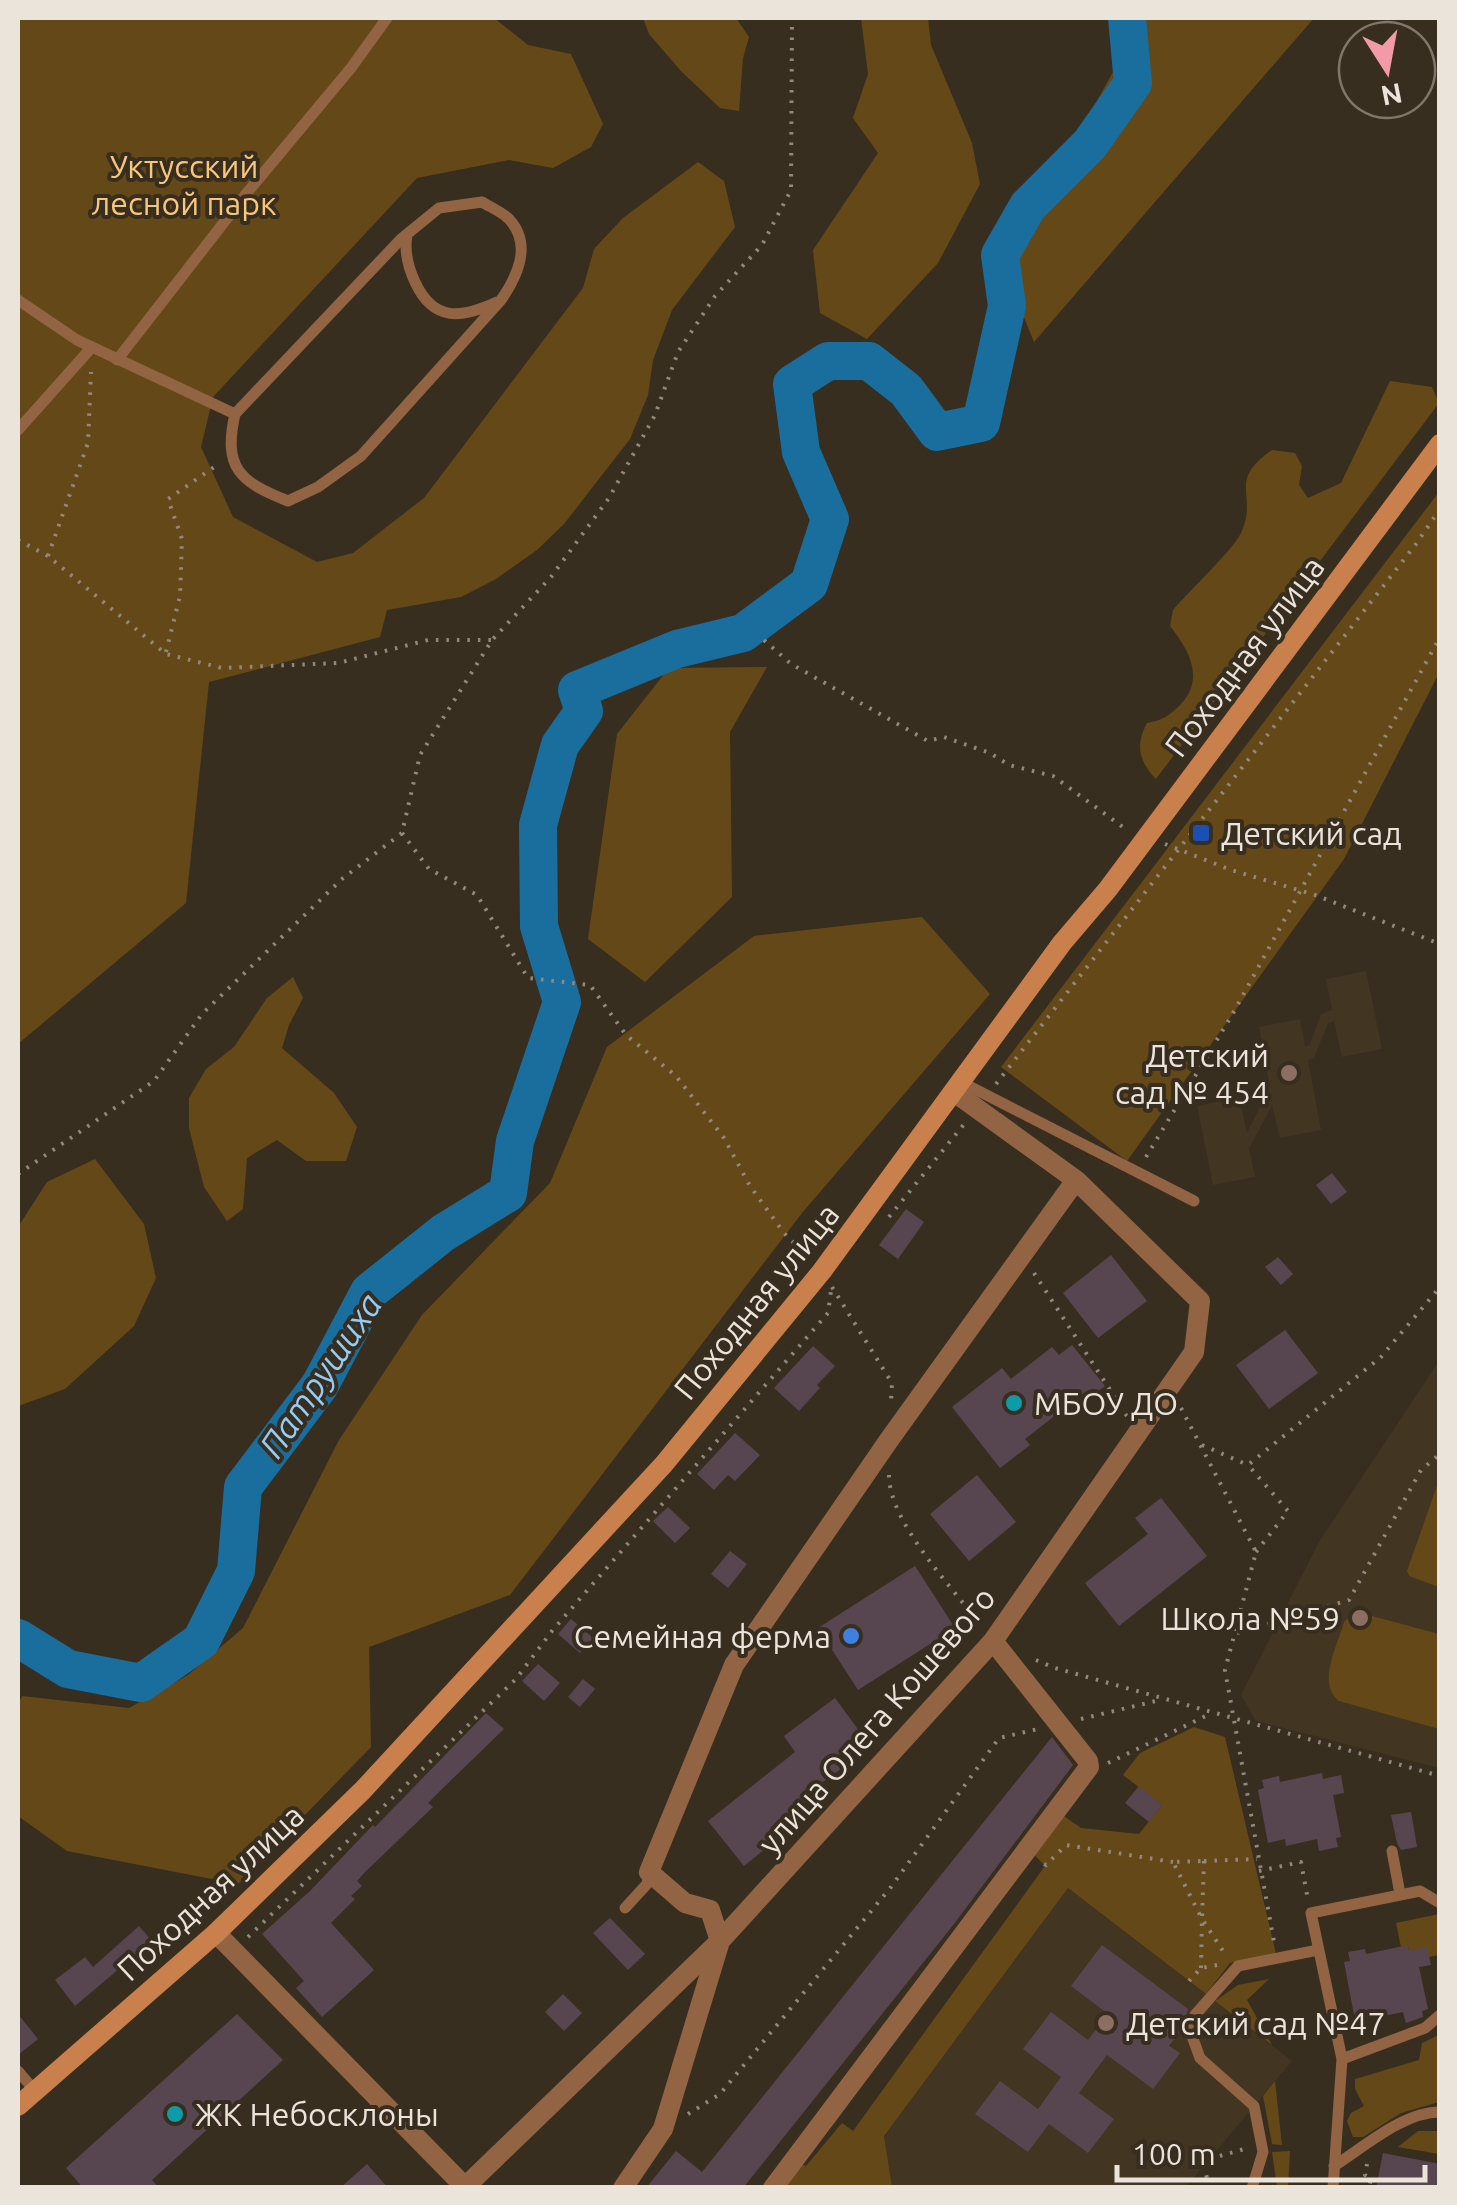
<svg xmlns="http://www.w3.org/2000/svg" width="1457" height="2205" viewBox="0 0 1457 2205" font-family="Ubuntu,sans-serif">
  <style>
    .built { fill: #423521 }
    .green { fill: #654818 }
    .lines { fill: none; stroke-linecap: round; stroke-linejoin: round }
    .river { stroke: #1a6e9e; stroke-width: 38 }
    .building { fill: #574650 }
    .path { stroke: #91897d; stroke-width: 4; stroke-dasharray: 2.5 8; stroke-linecap: butt }
    .service { stroke: #926444; stroke-width: 11 }
    .minor { stroke: #926444; stroke-width: 20 }
    .secondary { stroke: #c9804c; stroke-width: 20 }
    .transit-dot { fill: #1a4fb4; stroke: #382e20; stroke-width: 4 }
    .education-dot { fill: #8d6e63; stroke: #382e20; stroke-width: 4 }
    .culture-dot { fill: #0f9aa8; stroke: #382e20; stroke-width: 4 }
    .shop-dot { fill: #3f7fe0; stroke: #382e20; stroke-width: 4 }
    .labels { text-anchor: middle; dominant-baseline: central; stroke-width: 8; stroke-linejoin: round; paint-order: stroke }
    .park-label { font-size: 32px; fill: #f8c67a; stroke: #382e20 }
    .street-label { font-size: 32px; fill: #ebe4db; stroke: #382e20 }
    .poi-label { font-size: 32px; fill: #ebe4db; stroke: #382e20; text-anchor: start }
    .water-label { font-size: 35px; font-style: italic; fill: #93ccf5; stroke: #382e20 }
  </style>
  <rect width="100%" height="100%" fill="#382e20"/>
  <path class="built" d="M1366,971L1382,1049L1342,1057L1334,1021L1328,1023L1314,1058L1308,1060L1321,1130L1280,1138L1272,1105L1249,1149L1255,1177L1213,1185L1197,1106L1239,1097L1247,1133L1270,1087L1259,1027L1300,1019L1305,1046L1310,1045L1321,1014L1332,1010L1326,979Z
    M1439,1361V1768L1256,1721L1241,1695L1319,1542Z
    M1068,1888L1292,2061L1186,2187H892L884,2136Z"/>
  <path class="green" d="M18,18H494L528,45L571,54L603,124L591,147L553,168L509,160L417,178L213,397L201,447L233,517L317,562L353,553L424,498L583,288L594,249L623,218L698,162L724,181L735,227L672,310L653,360L648,395L630,439L564,524L537,550L496,579L461,597L387,610L380,637L209,682L186,903L18,1044Z
    M643,18H736L749,37L743,58L739,111L720,108L681,71L649,34Z
    M861,18H928L931,45L972,143L980,184L938,263L867,339L820,313L813,250L878,153L853,118L868,74Z
    M1143,18H1314L1034,342L1004,268Z
    M1390,381L1432,387L1439,403L1156,779C1139,761 1135,746 1147,723C1163,720 1169,716 1181,704C1205,678 1189,650 1170,626L1173,610C1188,592 1233,550 1241,533C1259,494 1226,482 1272,450L1295,453L1302,466L1299,485L1308,498L1341,483Z
    M1439,492V673L1344,859L1127,1161L1001,1067Z
    M767,667L730,732L732,897L645,982L588,939L617,734L669,668Z
    M922,917L990,994L802,1213L510,1595L369,1647L371,1747L238,1884L67,1851L18,1816V1705L22,1696L129,1708L188,1675L243,1628L339,1440L422,1315L550,1183L607,1047L754,936Z
    M293,977L303,998L289,1025L282,1048L334,1093L357,1127L346,1161H306L277,1140L247,1158L243,1209L227,1221L204,1187L189,1128V1098L206,1069L234,1047L267,998Z
    M95,1159L144,1224L156,1278L134,1326L65,1389L18,1406V1227L47,1182Z
    M1439,1480V1587L1409,1576L1407,1571Z
    M1361,1613L1439,1634V1729L1339,1701C1316,1683 1338,1645 1344,1622L1351,1615Z
    M1194,1727L1225,1737L1276,1954L1230,1963L1206,1994L1068,1888L884,2136L892,2187L781,2188L799,2163L806,2166L842,2123L853,2131L1045,1866L1031,1851L1061,1814L1081,1828L1139,1834L1162,1805L1123,1775L1140,1753Z
    M1439,1914V1955L1429,1957L1409,1951L1408,1946L1401,1947L1396,1923Z
    M1269,1979L1247,2000L1272,2045L1215,2001L1238,1985Z
    M1439,2035V2102L1401,2113L1363,2137H1353L1347,2121L1351,2113L1364,2106L1355,2089V2079L1419,2060L1422,2043Z
    M1275,2081L1282,2145L1272,2144L1263,2096Z
    M1418,2131H1439V2154L1398,2147Z
    M1290,2151L1288,2187H1277L1272,2152Z"/>
  <g class="lines">
    <path class="river" d="M18,1638L68,1669L141,1683L201,1641L236,1571L243,1487L320,1385L369,1292L443,1233L508,1193L515,1141L562,1002L539,926L538,825L560,745L584,711L577,690L677,649L743,633L809,584L830,519L801,452L792,384L828,361H869L906,390L937,432L981,423L1007,306L1000,255L1028,206L1090,144L1133,83L1127,18"/>
  </g>
  <path class="building" d="M1332,1173L1347,1192L1331,1204L1316,1185Z
    M906,1209L924,1222L898,1259L879,1245Z
    M1111,1255L1147,1301L1098,1338L1063,1293Z
    M1278,1257L1293,1274L1281,1285L1265,1267Z
    M1285,1330L1318,1373L1269,1409L1236,1365Z
    M1072,1345L1105,1386L1088,1399L1084,1393L1025,1439L1030,1445L1000,1468L952,1407L1002,1368L1011,1379L1052,1347L1059,1355Z
    M813,1346L835,1366L817,1385L820,1388L799,1411L774,1388Z
    M735,1433L760,1455L735,1481L728,1475L714,1490L697,1474Z
    M977,1475L1016,1522L969,1561L930,1514Z
    M1161,1498L1207,1556L1119,1626L1085,1583L1148,1534L1135,1518Z
    M668,1507L690,1528L675,1543L653,1521Z
    M730,1551L747,1564L728,1588L711,1574Z
    M915,1566L955,1628L858,1690L818,1628Z
    M571,1619L593,1638L580,1653L558,1634Z
    M538,1664L560,1683L544,1701L522,1681Z
    M583,1679L595,1689L580,1707L568,1697Z
    M835,1698L871,1747L801,1798L812,1811L744,1866L708,1821L795,1752L784,1736Z
    M486,1713L504,1729L442,1789L428,1803L433,1807L365,1872L357,1881L362,1886L351,1896L355,1899L331,1923L374,1970L322,2017L296,1988L304,1981L262,1934L310,1891L373,1825L375,1827Z
    M1052,1737L1073,1765L954,1924L743,2188H646L676,2151L702,2172Z
    M1322,1773L1323,1779L1341,1775L1344,1793L1333,1795L1341,1837L1336,1838L1338,1847L1319,1851L1317,1839L1286,1846L1285,1839L1268,1843L1258,1790L1264,1788L1262,1780L1279,1776L1280,1782Z
    M1139,1786L1162,1805L1149,1822L1125,1803Z
    M1411,1812L1417,1847L1401,1850L1397,1843L1391,1815Z
    M610,1918L645,1954L628,1970L593,1933Z
    M139,1926L152,1941L75,2006L55,1980L85,1957L93,1967Z
    M1102,1945L1188,2009L1183,2028L1169,2046L1180,2053L1153,2089L1107,2055L1079,2093L1114,2119L1088,2153L1049,2124L1028,2152L975,2114L1000,2081L1038,2109L1061,2077L1023,2049L1051,2012L1088,2040L1108,2014L1071,1986Z
    M1408,1945L1409,1951L1427,1947L1431,1965L1419,1967L1428,2009L1422,2011L1423,2017L1406,2023L1403,2012L1373,2018L1371,2012L1354,2015L1344,1962L1350,1961L1348,1952L1365,1949L1366,1954Z
    M563,1994L582,2013L564,2031L545,2012Z
    M18,2014L38,2039L18,2055Z
    M237,2014L283,2060L152,2180L159,2188H83L66,2168Z
    M1383,2153L1440,2164V2188H1376Z
    M367,2164L388,2188H340Z"/>
  <g class="lines">
    <path class="path" d="M18,540L48,556L166,654L222,668L338,663L428,640H492
      M48,556L88,443L91,372
      M764,640L791,664L928,741L944,737L990,753L1009,765L1053,776L1127,830
      M166,652L180,596L182,539L168,499L220,463
      M402,833L429,869L477,895L528,978L590,985L626,1035L676,1076L724,1138L750,1186L784,1233L808,1257
      M1165,844L1231,870L1315,895L1440,944
      M996,1084L1416,544L1440,509
      M1146,1157L1232,1015L1440,637
      M18,1174L154,1081L202,1014L342,879L402,833L420,755L492,640L551,577L609,498L655,415L678,352L715,296L762,245L791,190L792,18
      M889,1217L965,1123
      M1034,1273L1127,1416
      M832,1287L892,1383L891,1401
      M1181,1408L1256,1552L1225,1670L1274,1942
      M1202,1445L1248,1465
      M889,1475C889,1522 951,1586 979,1623
      M1256,1552L1288,1511L1248,1465L1381,1357L1440,1287
      M1237,1633L1349,1600L1421,1470L1440,1454
      M1036,1660L1055,1668L1440,1776
      M1081,1719L1160,1700
      M1108,1763L1212,1713
      M1204,1861L1202,1919L1173,1862Z
      M1204,1861L1257,1859
      M1044,1864L1046,1865L1066,1845L1173,1862
      M1259,1871L1301,1862L1308,1900
      M248,1937L516,1679L552,1631L828,1313L831,1291
      M1201,1968L1202,1919L1225,1954
      M1189,1981L1201,1968L1217,1965
      M688,2114L720,2094L891,1887L999,1738L1038,1729
      M1367,2164L1365,2175L1371,2178L1369,2188
      M1209,2188L1204,2165L1216,2157L1248,2148"/>
    <path class="service" d="M482,202C490,207 502,212 509,219C533,245 517,277 501,300L361,456L318,487L288,501C239,482 223,467 235,414L401,239L439,208Z
      M407,235C404,252 408,267 415,282C434,323 462,318 497,302
      M18,300L77,340L235,414
      M117,360L246,194L351,68L387,18
      M18,430L92,347
      M961,1082L1194,1201
      M1392,1851L1400,1894
      M625,1908L647,1884L649,1872
      M1342,2059L1311,1913L1420,1891L1440,1903
      M18,2071L35,2091
      M1334,2166C1364,2147 1403,2112 1440,2112
      M1252,2188L1263,2152L1254,2106L1200,2058L1192,2036V2026L1195,2015L1238,1966L1318,1950
      M1333,2188L1342,2059L1425,2028L1440,2015"/>
    <path class="minor" d="M216,1933L466,2188
      M464,2188L720,1941L993,1641L1194,1352L1200,1301L1076,1180L954,1092
      M623,2188L663,2129L720,1941L710,1910L685,1903L649,1872L734,1665L889,1440L1076,1180
      M773,2188L1089,1767L1088,1761L993,1641"/>
    <path class="secondary" d="M18,2106L216,1933L363,1790L664,1464L822,1271L1062,943L1108,889L1440,444"/>
  </g>
  <rect class="transit-dot" x="1191" y="823" width="20" height="20" rx="5"/>
  <g class="education-dot">
    <circle cx="1289" cy="1073" r="10"/>
    <circle cx="1360" cy="1618" r="10"/>
    <circle cx="1106" cy="2023" r="10"/>
  </g>
  <g class="culture-dot">
    <circle cx="1014" cy="1403" r="10"/>
    <circle cx="175" cy="2114" r="10"/>
  </g>
  <circle class="shop-dot" cx="851" cy="1636" r="10"/>
  <g class="labels">
    <g class="park-label">
      <text x="184" y="166">Уктусский<tspan x="184" dy="37">лесной парк</tspan></text>
    </g>
    <g class="street-label">
      <text transform="translate(1244 656) rotate(-53)">Походная улица</text>
      <text transform="translate(756 1301) rotate(-51)">Походная улица</text>
      <text transform="translate(876 1720) rotate(-49)">улица Олега Кошевого</text>
      <text transform="translate(210 1892) rotate(-43)">Походная улица</text>
    </g>
    <g class="poi-label">
      <text x="1221" y="833">Детский сад</text>
      <text x="1269" y="1055" text-anchor="end">Детский<tspan x="1269" dy="37">сад № 454</tspan></text>
      <text x="1034" y="1403">МБОУ ДО</text>
      <text x="1340" y="1618" text-anchor="end">Школа №59</text>
      <text x="831" y="1636" text-anchor="end">Семейная ферма</text>
      <text x="1126" y="2023">Детский сад №47</text>
      <text x="195" y="2114">ЖК Небосклоны</text>
    </g>
    <g class="water-label">
      <text transform="translate(320 1375) rotate(-56)">Патрушиха</text>
    </g>
  </g>
  <rect width="1457" height="2205" fill="none" stroke="#ebe4db" stroke-width="40"/>
  <g transform="translate(1387 70) rotate(169)"><circle r="48" fill="#382e20" stroke="#80776b" stroke-width="2.5"/>
  <path d="M0-8L18 38L0 25L-18 38Z" fill="#f39aa8"/>
  <text y="-15" font-size="28" font-weight="bold" text-anchor="middle" fill="#ebe4db">N</text>
  </g>
  <path d="M1117 2165v15h308v-15" fill="none" stroke="#ebe4db" stroke-width="5"/>
  <text x="1132" y="2165" font-size="30" fill="#ebe4db" stroke="#382e20" stroke-width="8" paint-order="stroke">100 m</text>
</svg>
